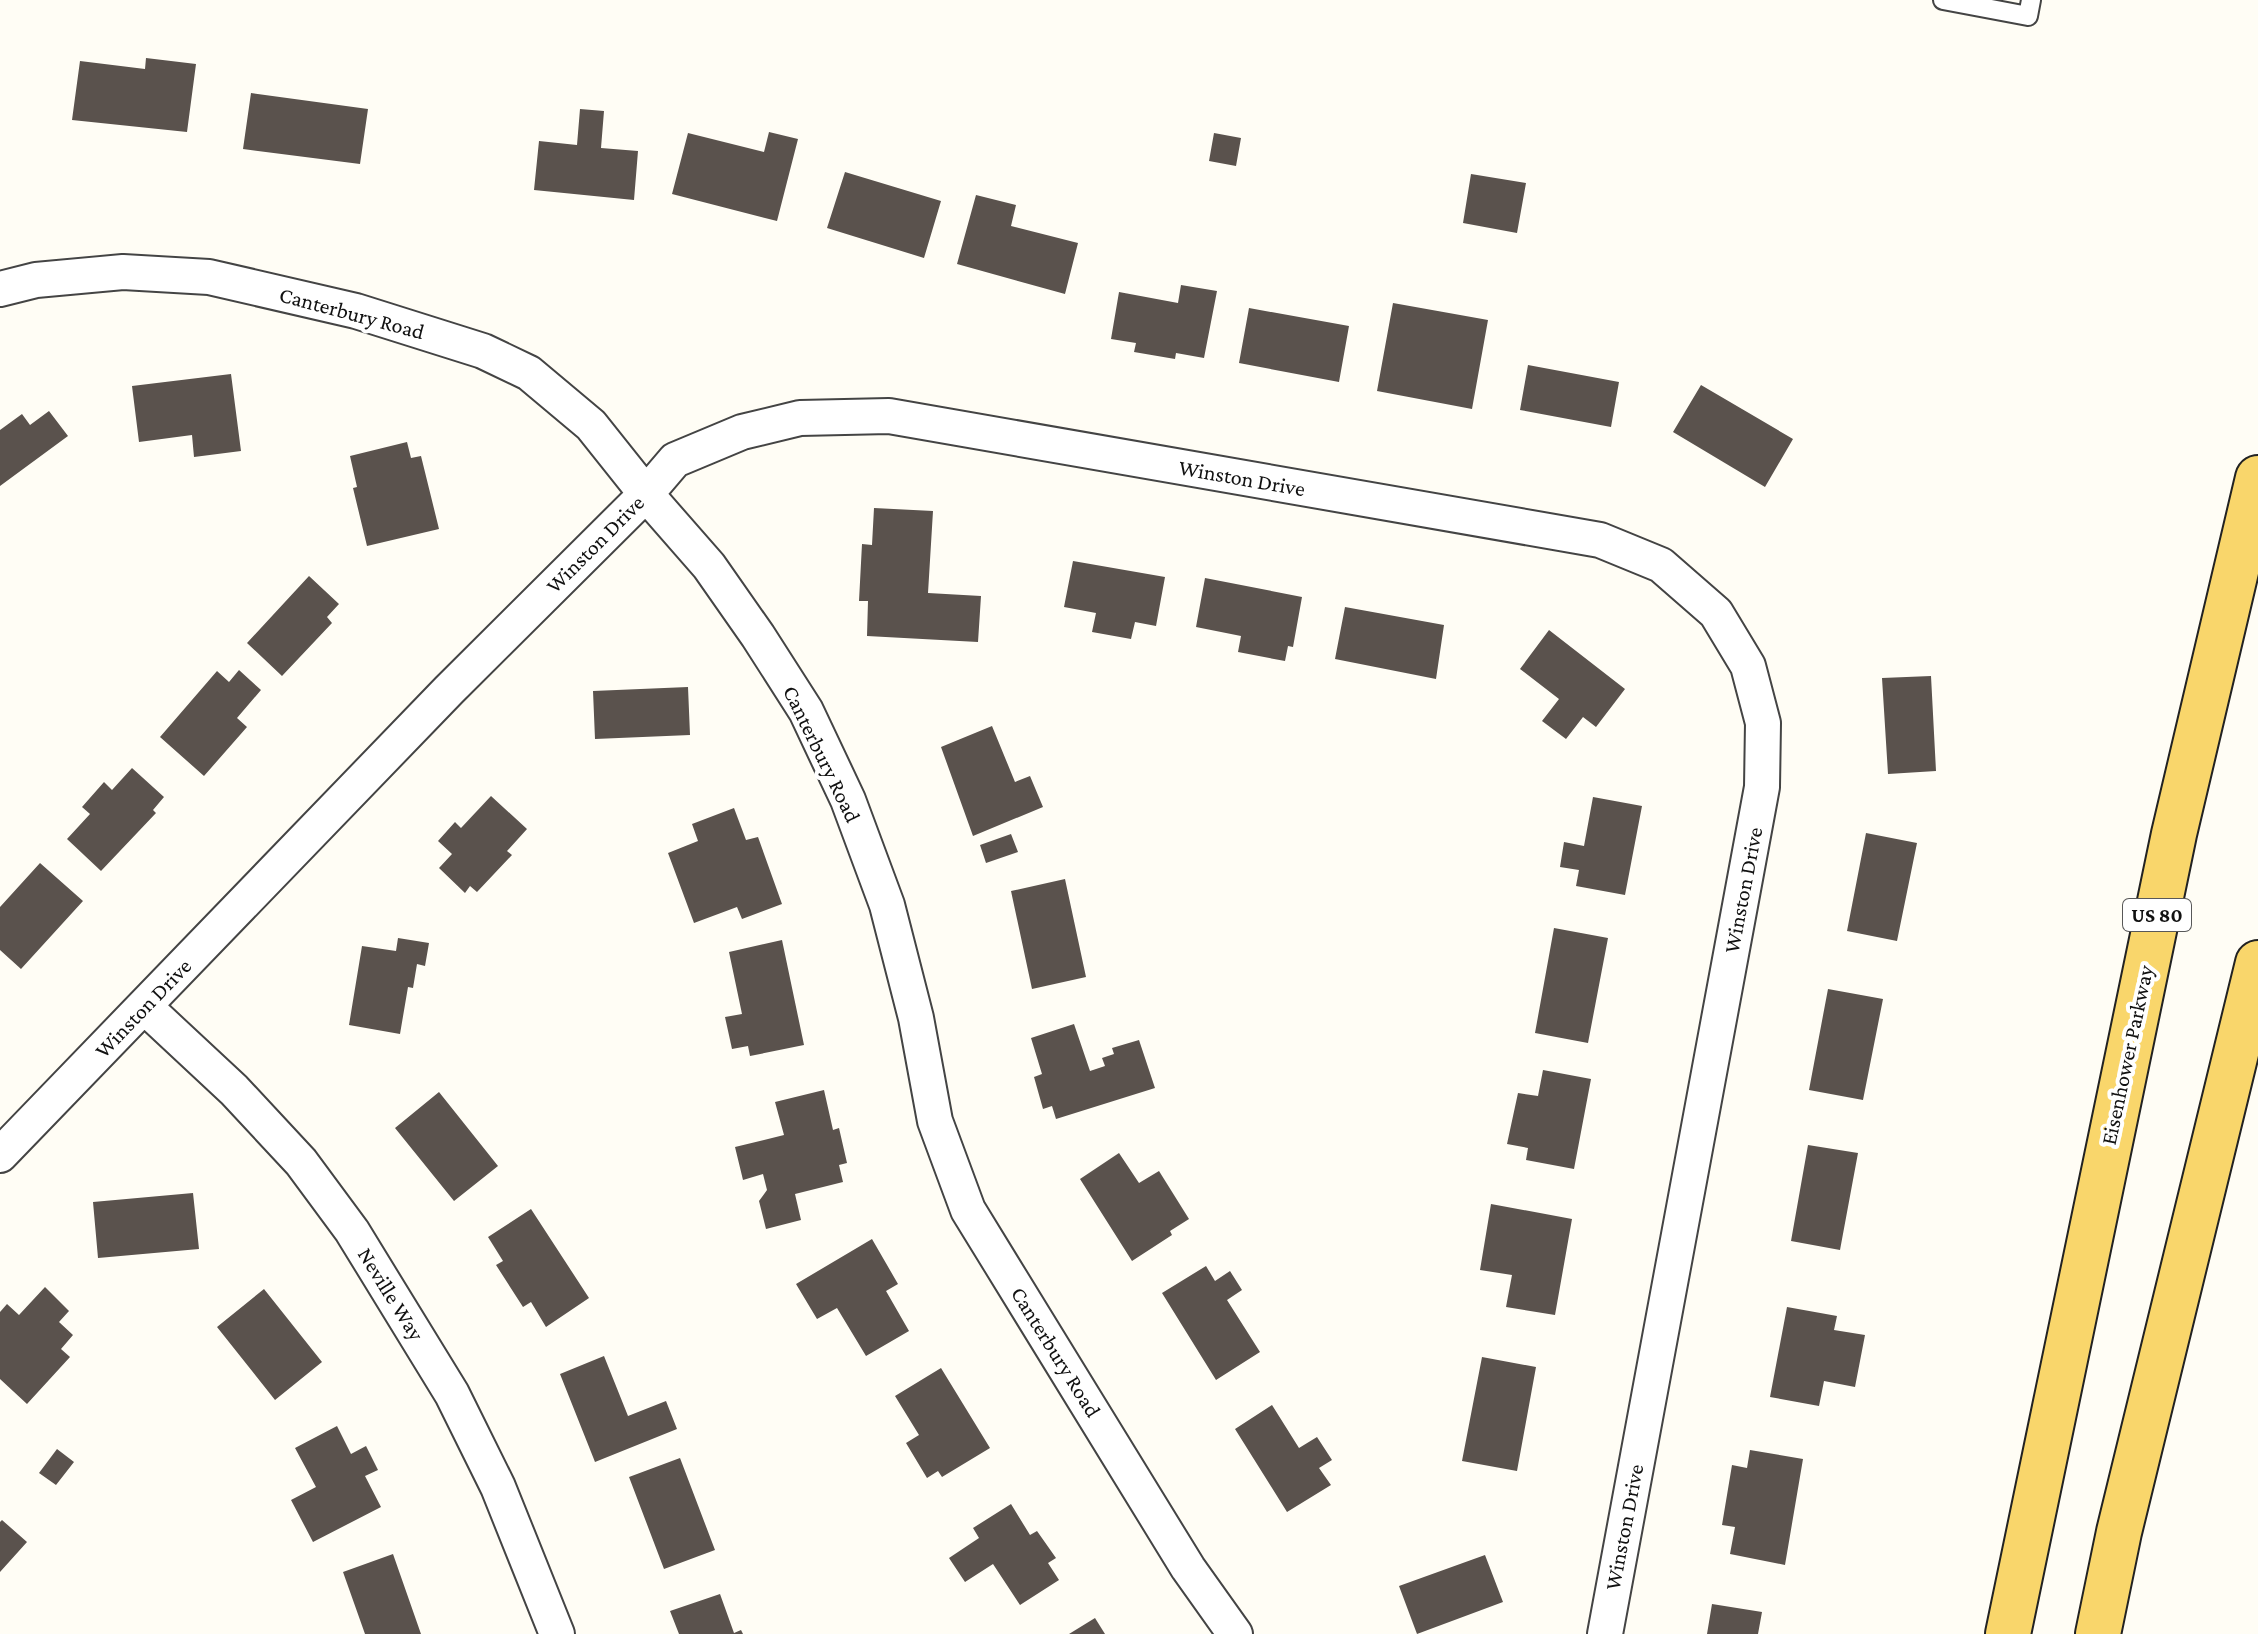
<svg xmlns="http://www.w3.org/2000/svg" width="2258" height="1634" viewBox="0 0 2258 1634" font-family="'Crimson Pro',serif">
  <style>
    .building { fill: #5a524d }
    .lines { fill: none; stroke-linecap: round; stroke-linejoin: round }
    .service-casing { stroke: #444; stroke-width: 22 }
    .minor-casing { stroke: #444; stroke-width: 38 }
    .primary-casing { stroke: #222; stroke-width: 48 }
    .service { stroke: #fff; stroke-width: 18 }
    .minor { stroke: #fff; stroke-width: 34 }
    .primary { stroke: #f9d66b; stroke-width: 44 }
    .labels { text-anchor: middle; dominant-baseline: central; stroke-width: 8; stroke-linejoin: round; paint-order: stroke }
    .shield { fill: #fff; stroke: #585858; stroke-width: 2 }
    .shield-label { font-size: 20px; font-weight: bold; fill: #111 }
    .street-label { font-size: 22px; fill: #111; stroke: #fff }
  </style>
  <rect width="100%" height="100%" fill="#fffdf5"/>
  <path class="building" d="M146,58L196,64L187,132L72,120L80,61L145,69Z
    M251,93L368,109L360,164L243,149Z
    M580,109L604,111L601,148L638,151L634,200L534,190L539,141L577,145Z
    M769,132L798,139L777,221L672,194L688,133L764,152Z
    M1214,133L1241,138L1236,166L1209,161Z
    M845,172L941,201L924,258L827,228Z
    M1471,174L1526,183L1517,233L1463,223Z
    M976,195L1016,205L1011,226L1078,243L1065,294L957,264Z
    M1181,285L1217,291L1204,358L1176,353L1175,359L1134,352L1136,343L1111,339L1119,292L1178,303Z
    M1393,303L1488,320L1472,409L1377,391Z
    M1249,308L1349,326L1339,382L1239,363Z
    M1528,365L1619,382L1611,427L1520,410Z
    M231,374L241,451L194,457L192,435L139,442L132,386Z
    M1701,385L1793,439L1765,487L1673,432Z
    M49,411L68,436L0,486V430L22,414L30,425Z
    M407,442L411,458L421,456L439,529L367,546L353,488L357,487L350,456Z
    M874,508L933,511L928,593L981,596L978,642L867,636L868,601H859L862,544L872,545Z
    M1073,561L1165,577L1156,626L1135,622L1131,639L1092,632L1096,613L1064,607Z
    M309,576L339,604L327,617L332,623L282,676L247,643Z
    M1205,578L1302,597L1293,647L1288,646L1285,661L1238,652L1241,636L1196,627Z
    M1345,607L1444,625L1436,679L1335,659Z
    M1549,630L1625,689L1596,727L1583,717L1566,739L1542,721L1559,699L1520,669Z
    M239,670L261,690L237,718L247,727L204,776L160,737L217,671L229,682Z
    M1931,676L1936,771L1888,774L1882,678Z
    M688,687L690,735L595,739L593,691Z
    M992,726L1015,782L1030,776L1043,807L973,836L941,747Z
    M132,768L164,797L153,810L156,813L101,871L67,839L90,814L82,807L104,782L112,790Z
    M491,796L527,829L507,851L512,855L477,892L470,886L465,893L439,868L452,854L438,841L455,822L461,828Z
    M1593,797L1642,806L1625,895L1576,886L1579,870L1560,867L1564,842L1584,846Z
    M734,808L746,840L758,837L782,904L742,919L737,907L694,923L668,853L698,841L692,824Z
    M1866,833L1917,843L1897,941L1847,931Z
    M1011,834L1018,852L986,863L980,845Z
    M40,863L83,901L21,969L0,950V907Z
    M1065,879L1086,977L1032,989L1011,891Z
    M1554,928L1608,938L1588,1043L1535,1033Z
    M398,938L429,943L425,966L417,964L413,988L408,987L400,1034L349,1025L362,946L396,951Z
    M782,940L804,1045L750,1056L748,1046L732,1049L725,1017L742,1014L729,952Z
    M1828,989L1883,999L1863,1100L1809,1090Z
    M1074,1024L1090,1071L1105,1066L1102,1058L1114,1054L1112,1048L1139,1040L1155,1088L1056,1119L1052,1106L1043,1109L1034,1077L1042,1074L1031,1038Z
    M1543,1070L1591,1079L1574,1169L1526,1160L1528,1148L1507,1144L1518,1093L1538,1096Z
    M824,1090L833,1130L839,1128L847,1163L839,1165L843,1182L795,1194L801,1220L766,1229L759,1201L767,1190L763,1174L743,1180L735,1147L784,1135L775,1102Z
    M439,1092L498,1166L454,1201L395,1128Z
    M1808,1145L1858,1153L1840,1250L1791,1241Z
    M1119,1153L1139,1183L1159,1171L1189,1219L1170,1231L1172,1235L1132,1261L1080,1179Z
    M193,1193L199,1249L98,1258L93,1202Z
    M1491,1204L1572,1219L1555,1315L1506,1307L1512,1275L1480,1270Z
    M531,1209L589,1298L546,1327L531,1302L523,1307L496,1265L503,1261L488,1237Z
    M872,1239L898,1284L886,1291L909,1331L866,1356L837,1308L817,1319L796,1284Z
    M1206,1266L1215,1281L1230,1271L1242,1290L1227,1300L1260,1352L1216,1380L1162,1293Z
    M45,1287L69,1311L59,1322L73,1335L61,1349L70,1357L27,1404L0,1379V1312L7,1304L19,1315Z
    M264,1289L322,1362L275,1400L217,1327Z
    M1787,1307L1837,1316L1834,1330L1865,1335L1855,1387L1824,1381L1819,1406L1770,1397Z
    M604,1356L628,1416L666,1401L677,1429L595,1462L560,1374Z
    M1482,1357L1536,1367L1517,1471L1462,1461Z
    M941,1368L990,1448L942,1477L938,1471L927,1478L906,1443L919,1435L895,1396Z
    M1272,1405L1299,1448L1317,1437L1332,1460L1319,1468L1331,1485L1287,1512L1235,1429Z
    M337,1426L351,1454L366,1446L378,1470L365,1476L381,1507L313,1542L291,1500L316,1487L295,1448Z
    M57,1449L74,1462L56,1485L39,1473Z
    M1750,1450L1803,1459L1785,1565L1730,1554L1735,1527L1722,1525L1732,1465L1747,1468Z
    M680,1458L715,1550L664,1569L629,1477Z
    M1011,1504L1030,1535L1037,1531L1056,1558L1048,1563L1059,1580L1020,1605L993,1564L965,1582L949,1558L979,1538L973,1528Z
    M2,1520L27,1542L0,1572V1522Z
    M393,1554L421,1634H365L343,1572Z
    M1485,1555L1503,1602L1417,1634L1399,1586Z
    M720,1594L734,1633L741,1630L743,1634H679L670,1611Z
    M1712,1604L1762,1612L1758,1634H1707Z
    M1095,1618L1105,1634H1069Z"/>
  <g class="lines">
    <defs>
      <path id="service" d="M1943,0L2028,16L2031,0"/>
      <path id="minor" d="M0,289L36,280L123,272L209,277L356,311L483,351L529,373L591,425L646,494L709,566L758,636L806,711L848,800L887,905L916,1018L935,1121L968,1210L1188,1568L1235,1634
        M145,1007L234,1090L301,1162L352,1231L452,1394L498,1487L557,1634
        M0,1155L449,690L646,494L675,460L742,432L800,418L889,416L1600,540L1661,565L1716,613L1748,666L1763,723L1762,787L1605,1634"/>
      <path id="primary" d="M2008,1634L2174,834L2258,478
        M2098,1634L2119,1532L2258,963"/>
    </defs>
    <use href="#service" class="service-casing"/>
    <use href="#minor" class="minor-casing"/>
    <use href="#primary" class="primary-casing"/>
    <use href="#service" class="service"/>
    <use href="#minor" class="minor"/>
    <use href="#primary" class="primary"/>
  </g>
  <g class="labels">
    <rect class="shield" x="2123" y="899" width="68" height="32" rx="6"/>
    <g class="shield-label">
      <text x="2157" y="915">US 80</text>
    </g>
    <g class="street-label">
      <text transform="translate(352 313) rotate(15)">Canterbury Road</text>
      <text transform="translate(1242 478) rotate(10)">Winston Drive</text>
      <text transform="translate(595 544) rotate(-45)">Winston Drive</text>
      <text transform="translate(822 754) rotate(64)">Canterbury Road</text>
      <text transform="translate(1743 890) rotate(-79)">Winston Drive</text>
      <text transform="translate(143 1008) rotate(-46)">Winston Drive</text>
      <text transform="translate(2127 1055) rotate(-78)">Eisenhower Parkway</text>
      <text transform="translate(391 1294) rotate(58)">Neville Way</text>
      <text transform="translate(1056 1352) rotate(58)">Canterbury Road</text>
      <text transform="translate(1624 1527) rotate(-79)">Winston Drive</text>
    </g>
  </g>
</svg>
